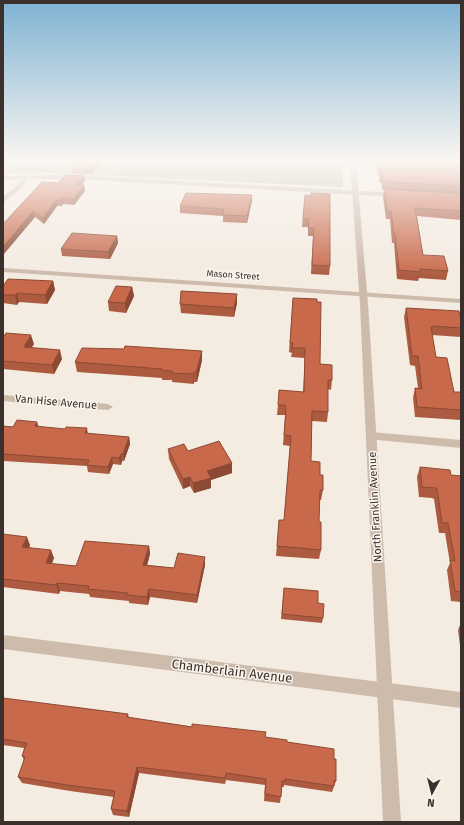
<svg xmlns="http://www.w3.org/2000/svg" width="464" height="825" viewBox="0 0 464 825" font-family="'Fira Sans',sans-serif">
  <style>
    .green { fill: #b8c4a0 }
    .lines { fill: none; stroke-linecap: round; stroke-linejoin: round }
    .minor { fill: #cdbbac; fill-rule: evenodd }
    .tertiary { fill: #cdbbac; fill-rule: evenodd }
    .wall { fill: #ac5a40 }
    .shaded-wall { fill: #8c4a34 }
    .building { fill: #c8694b; stroke: #8c4a34 }
    .labels { text-anchor: middle; dominant-baseline: central; stroke-width: 3; stroke-linejoin: round; paint-order: stroke }
    .far-street-label { font-size: 9px; fill: #3b302b; stroke: #fbf5ee }
    .street-label { font-size: 11px; fill: #3b302b; stroke: #fbf5ee }
    .near-street-label { font-size: 13px; fill: #3b302b; stroke: #fbf5ee }
  </style>
  <rect width="100%" height="100%" fill="#f4ebe1"/>
  <path class="green" d="M3,162H342L343,187L52,173H3Z"/>
  <g class="lines">
    <path class="minor" d="M74,175L397,193L400,195L397,197L74,179H27L23,187L3,203V197C9,191 18,187 21,179L3,180V176Z
      M3,268L461,299V303L3,272Z
      M3,395L108,404L113,407L108,410L3,401Z
      M371,432L461,440V448L367,439L366,436L367,433Z
      M3,635L461,692V708L3,649Z"/>
    <path class="tertiary" d="M350,162H356L368,304L401,822H383L360,304Z"/>
  </g>
  <path class="wall" d="M80,162H102L91,174H73L72,170Z
    M376,162H461V220L417,216L423,255L448,271L446,280L419,278L418,281L397,279L394,243H392L390,219H386L383,197L384,190H382V183H380Z
    M85,181L82,185L85,191L74,205L63,204L62,206H57L44,224L35,217L3,255V224L58,183Z
    M305,195L330,266L329,275L311,274L313,236H308V227H302Z
    M252,201L247,223L223,222V216L180,213V206Z
    M117,236L118,243L110,259L62,256L61,249Z
    M53,281L55,290L47,304L19,302L17,305L3,303V286Z
    M132,287L134,296L126,313L109,311L108,302Z
    M293,298L320,364L332,380L331,390L328,389V412L327,422L312,421L311,461L320,475L323,490L321,500H319V522L321,550L319,559L276,556L279,520H284L290,446L283,445L285,418V415H277L278,405L303,392L305,358L291,357L292,353L289,352Z
    M237,303L234,317L181,313L180,304Z
    M406,308L461,319V337L432,335L436,357L454,392H461V420L415,417L413,398L415,388H418L415,366L410,365L404,317Z
    M3,338L34,344L31,348L62,359L54,374L3,369Z
    M202,351V360L197,382H194V384L172,382V380H162V378L77,372L75,362Z
    M37,422L38,427L88,434L129,437L130,444L124,461H122L121,465L113,464L109,474L88,472L87,466L3,461V426L13,427Z
    M168,449L188,451L232,473L211,480V488L194,493L190,486L183,489L169,459Z
    M420,467L451,475L461,476V602L451,601L447,570L450,563L445,533H439L434,499L432,498L419,497L417,477Z
    M3,534L30,545L29,547L54,558L51,564L76,566L149,546L150,554L147,565L174,568L205,565L197,603L150,597L148,605L129,603V601L90,597L89,594L60,591L59,594L3,587Z
    M284,588L318,603L323,618L322,623L281,619Z
    M460,625H461V653L458,630Z
    M3,699L128,714L129,718L265,737L287,742L334,759L336,781L332,792L284,785V787H282L280,803L264,801L265,785L226,780L225,784L139,773L129,817L113,815L111,809L114,797L70,791L22,783L18,777L24,760L22,756L24,748L3,745Z"/>
  <path class="shaded-wall" d="M98,162H102L91,174L90,171Z
    M84,176L85,181L77,190L76,185Z
    M84,185L85,191L74,205L73,199Z
    M252,195V201L247,223V216Z
    M62,198L63,204L62,206L61,200Z
    M56,200L57,206L44,224L43,218Z
    M33,211L35,217L3,255V247Z
    M117,236L118,243L110,259L108,252Z
    M53,281L55,290L47,304L45,295Z
    M132,287L134,296L126,313L125,303Z
    M17,293L19,302L17,305L15,295Z
    M237,294V303L234,317V308Z
    M31,335L34,344L26,356L24,347Z
    M60,350L62,359L54,374L52,365Z
    M202,351V360L197,382L196,372Z
    M194,372V384L193,374Z
    M37,422L39,429L35,426Z
    M87,428L88,435L85,433Z
    M129,437L130,444L124,461L123,454Z
    M121,454L122,461L121,465L119,458Z
    M112,457L113,464L109,474L108,467Z
    M232,463V473L211,480V488L194,493L193,483L207,471Z
    M190,477V486L183,489V479Z
    M27,537L30,545L26,555L22,547Z
    M149,546L150,554L145,573L143,565Z
    M51,550L54,558L49,571L46,563Z
    M205,557V565L197,603V595Z
    M57,583L60,591L59,594L56,585Z
    M149,589L150,597L148,605L147,597Z
    M137,767L139,773L129,817L127,811Z"/>
  <path class="building" d="M80,162H98L90,171L72,170Z
    M379,162H461V186L384,182L383,175H381Z
    M66,175L84,176L76,185H84L73,199L62,198L61,200H56L43,218L33,211L3,247V224L42,182L58,183Z
    M385,189L461,193V211L415,208L423,255L444,256L448,271L420,269V272L399,270L395,234H394L391,211H387Z
    M186,193L252,195L247,216L223,215L224,209L180,206Z
    M311,193L330,194V266L312,265L314,228H308L309,219H303L305,195L311,196Z
    M72,233L117,236L108,252L61,249Z
    M8,279L53,281L45,295L17,293L15,295H3V286Z
    M116,286L132,287L125,303L108,302Z
    M181,291L237,294L234,308L180,304Z
    M293,298L317,299V302H321L320,364L332,365V380H328V412L312,411L311,461L320,462V475H323V490H320L319,522H321V550L277,546L279,520H284L291,436L284,435L286,409L285,405H278L279,390L304,392L305,348H292L293,343H290Z
    M406,308L459,311L461,319V328L433,326V327H431L436,357L447,358L454,392H461V410L417,407L415,388L422,389L418,356H412Z
    M6,333L31,335L24,347L60,350L52,365L3,361V338Z
    M125,346L202,351L196,372H194L193,374L172,373V371L161,370L162,369L75,362L82,348L124,349Z
    M17,420L37,422L35,426L65,429L66,427L87,428L85,433L129,437L123,454H121L119,458L112,457L108,467L87,465L89,460L3,454V426L13,427Z
    M219,441L232,463L207,471L211,478L193,483L190,477L183,479L168,449L184,444L188,451Z
    M420,467L450,470L451,475L461,476V592L455,591L450,560L455,561L448,523H442L437,489L436,488L422,487Z
    M3,534L27,537L22,547L51,550L46,563L76,566L85,541L149,546L143,565L174,568L178,553L205,557L197,595L149,589L147,597L127,595L128,593L88,589L89,586L57,583L56,585L3,579Z
    M284,588L318,591V603L324,604L323,618L282,614Z
    M3,698L128,714L127,717L192,727V724L266,732L265,737L287,740V742L334,749V759H336V781L334,780V786L285,779V781H282L281,797L265,794L266,779L226,773L225,778L137,767L127,811L111,809L115,791L67,785L18,777L25,757L22,756L27,743L3,739Z"/>
  <linearGradient id="sky" x2="0" y2="1"><stop stop-color="#7eb2d2"/><stop offset="0.58" stop-color="#faf6f2"/><stop offset="1" stop-color="#faf6f2" stop-opacity="0"/></linearGradient>
  <rect width="464" height="277" fill="url(#sky)"/>
  <g class="labels">
    <g class="far-street-label">
      <text transform="translate(233 275) rotate(4)">Mason Street</text>
    </g>
    <g class="street-label">
      <text transform="translate(56 402) rotate(5)">Van Hise Avenue</text>
      <text transform="translate(375 507) rotate(-93)">North Franklin Avenue</text>
    </g>
    <g class="near-street-label">
      <text transform="translate(232 671) rotate(7)">Chamberlain Avenue</text>
    </g>
  </g>
  <rect width="464" height="825" fill="none" stroke="#3b302b" stroke-width="8"/>
  <g transform="translate(432 793) rotate(187)" stroke="#fbf5ee" stroke-width="3" paint-order="stroke">
  <path d="M0-3L7 15L0 10L-7 15Z" fill="#3b302b"/>
  <text y="-6" font-size="11" font-weight="bold" text-anchor="middle" fill="#3b302b">N</text>
  </g>
</svg>
